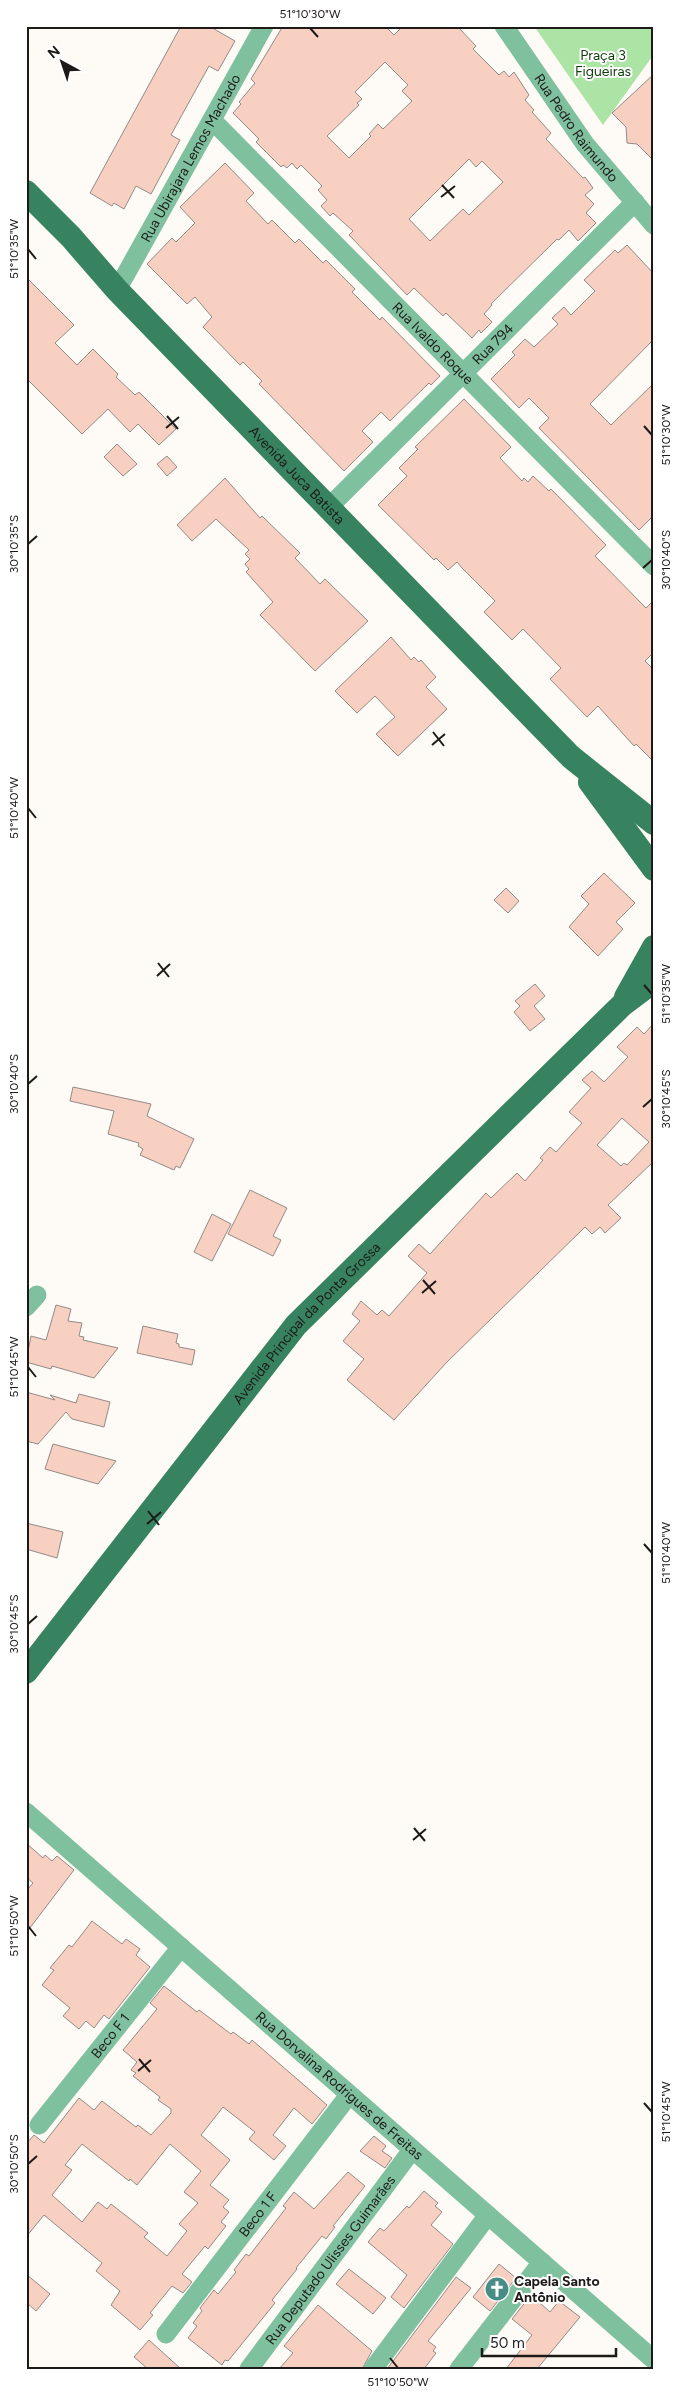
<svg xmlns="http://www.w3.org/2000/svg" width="680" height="2395" viewBox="0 0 680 2395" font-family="Figtree,sans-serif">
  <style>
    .green { fill: #ace4a5 }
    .building { fill: #f8d0c2; stroke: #938a87; fill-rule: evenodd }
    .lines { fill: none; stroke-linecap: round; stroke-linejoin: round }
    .minor { stroke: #7fc19f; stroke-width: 19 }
    .major { stroke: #378360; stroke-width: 24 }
    .ticks { fill: none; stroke: #1d1a18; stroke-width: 2 }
    .labels { text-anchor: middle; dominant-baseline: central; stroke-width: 4; stroke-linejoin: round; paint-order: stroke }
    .park-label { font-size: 14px; fill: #0f3d0a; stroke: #fff }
    .street-label { font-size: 14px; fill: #1d1a18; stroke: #fff }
    .poi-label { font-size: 14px; font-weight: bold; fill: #1d1a18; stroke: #fff; text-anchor: start }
    .neatline { fill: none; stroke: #1d1a18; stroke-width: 2 }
    .ticks-label { font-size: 12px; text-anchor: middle; fill: #1d1a18 }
  </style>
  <rect width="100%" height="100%" fill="#fefaf5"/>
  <path class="green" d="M534,26H654V54L603,125Z"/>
  <path class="building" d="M181,26H209L235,41L218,71L209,66L183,113L171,135L180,140L151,194L136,186L124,209L114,203L112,206L90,193Z
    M283,26H385L394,35L403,26H457L476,46L473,49L499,75L504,71L509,77L514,72L529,95L525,100L534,110L532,112L551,133L546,139L583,178L585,177L593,188L585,195L594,204L586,213L596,223L578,241L569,230L559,240L557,239L491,304L492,305L484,314L492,322L481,333L479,330L472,338L446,313L443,316L414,288L407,295L349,235L353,231L333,213L330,216L321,206L327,200L318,190L322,186L301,165L297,169L292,163L287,168L283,165L281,167L256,142L259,139L233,113L241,104L239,102L255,83L251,79ZM385,62L408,85L402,91L412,101L383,129L378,124L369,134L371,136L349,158L327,136L359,105L357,103L362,99L355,92ZM469,159L476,167L482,161L503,182L469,215L463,209L430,241L409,219Z
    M654,74V161L637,144L627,143L626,127L612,113Z
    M225,163L254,193L246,201L268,224L272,220L295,243L299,239L323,263L326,260L355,289L352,292L380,320L382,317L440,376L431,385L429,383L390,421L381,412L362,431L373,442L344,471L259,384L262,381L243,362L240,365L203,327L212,317L195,297L187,304L147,264L172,238L176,242L195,223L180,207Z
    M627,245L654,274V339L590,404L611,425L654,383V515L639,530L539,428L549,418L529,398L519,408L491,379L515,355L512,352L525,339L534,347L558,324L552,318L564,307L571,315L595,291L584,280L615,250L618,253Z
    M26,277L74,325L55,343L77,365L93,349L118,374L116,377L135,395L139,392L176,429L159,445L138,424L130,432L108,409L82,434L26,378Z
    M464,399L511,447L500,458L522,481L524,478L528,482L533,476L549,491L551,489L606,545L595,556L646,608L654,600V652L645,661L654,670V762L636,744L634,746L598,706L587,717L550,679L561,668L523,629L512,640L484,612L495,601L463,569L457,562L448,570L436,558L434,560L378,505L407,476L399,468L418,449L415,447Z
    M117,444L137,464L123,476L104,457Z
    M167,456L177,467L167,476L157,464Z
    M225,478L260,518L262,516L300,553L295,558L320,584L325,579L368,621L315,671L260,615L273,602L246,572L249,569L245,564L250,559L245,554L249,550L216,519L192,541L177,525Z
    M391,637L411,660L414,657L419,662L421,660L436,677L426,687L447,709L398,756L376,734L395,717L375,696L357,713L335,691Z
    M604,873L635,903L616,922L623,929L598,956L569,927L589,904L581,896Z
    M506,888L519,901L508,913L494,900Z
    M535,984L545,996L534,1006L545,1019L530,1031L514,1012L520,1006L515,1001Z
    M654,1023V1161L608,1205L621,1218L605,1233L600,1227L592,1234L585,1227L447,1362L394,1420L347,1380L364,1359L343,1341L360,1321L352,1314L361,1301L377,1315L382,1310L389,1316L427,1273L408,1256L419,1244L430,1254L486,1193L491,1198L517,1173L525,1181L543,1160L540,1158L550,1147L556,1152L582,1123L569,1112L591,1088L582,1080L592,1071L604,1082L628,1057L617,1047L637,1027L644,1034ZM622,1118L649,1142L627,1165L624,1163L621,1166L597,1145Z
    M73,1087L151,1104L147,1116L194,1139L180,1168L176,1166L174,1170L140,1155L143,1149L138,1146L139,1143L108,1134L114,1111L70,1101Z
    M250,1190L287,1208L273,1236L281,1240L273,1256L228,1234Z
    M212,1214L231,1224L212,1261L194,1252Z
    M56,1305L71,1309L68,1321L82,1323L79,1336L84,1337L83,1340L118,1348L94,1378L52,1366L51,1369L26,1362L31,1336L46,1340Z
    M143,1326L178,1334L176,1343L179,1344V1347L195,1350L192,1365L137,1353Z
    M26,1392L55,1400L50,1395L76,1403L79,1394L110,1402L104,1427L72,1419L66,1412L38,1444L26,1441Z
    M53,1444L116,1461L98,1484L45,1469Z
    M26,1523L63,1532L57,1558L26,1549Z
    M26,1843L43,1858L45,1855L52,1861L57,1856L74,1870L26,1933V1891L33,1883L26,1877Z
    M92,1921L122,1944L126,1939L140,1949L136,1955L150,1967L109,2019L104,2015L94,2028L86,2021L79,2029L63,2016L70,2008L42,1985L54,1970L50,1968L69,1945L72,1947Z
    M164,1986L197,2012L199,2010L231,2034L233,2032L249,2044L252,2040L327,2105L312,2124L294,2108L273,2135L286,2146L274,2160L249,2139L255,2132L223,2107L201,2135L230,2160L210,2185L229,2200L223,2207L229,2212L221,2222L226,2226L208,2249L205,2246L182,2274L192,2282L183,2293L172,2286L150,2313L153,2315L140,2330L111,2305L120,2291L96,2271L102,2263L44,2215L26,2237V2144L34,2135L44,2143L79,2098L94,2110L102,2101L136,2127L138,2125L151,2135L171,2113V2109L158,2100L160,2097L133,2076L136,2073L131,2070L137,2062L123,2050L157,2009L150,2003ZM82,2144L129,2181L130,2179L137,2185L170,2144L201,2171L184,2192L198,2203L179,2224L187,2231L167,2256L144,2237L148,2233L111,2204L107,2209L98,2202L82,2222L52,2195L72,2170L65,2165Z
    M374,2136L386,2146L382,2151L392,2158L385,2168L360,2151Z
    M348,2172L365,2186L333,2226L335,2227L326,2239L322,2236L296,2268L297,2269L272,2300L275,2303L228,2361L225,2360L222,2365L188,2338L197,2326L193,2323L202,2311L200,2308L214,2290L218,2294L236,2272L234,2270L246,2254L249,2256L286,2208L283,2206L294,2192L314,2209Z
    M424,2191L438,2203L435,2206L442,2212L431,2225L453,2244L404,2308L391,2297L407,2275L368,2242L380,2228L384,2231L407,2206L409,2208Z
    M499,2264L516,2278L490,2311L473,2297Z
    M349,2269L386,2298L373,2314L336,2284Z
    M26,2274L50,2294L36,2311L26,2302Z
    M456,2277L471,2288L428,2341L436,2347L433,2351L436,2353L424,2369H387Z
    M531,2295L550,2312L559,2301L580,2317L537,2369H506L532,2335L512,2319Z
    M318,2305L372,2351L362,2369H279L293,2353L284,2346Z
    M149,2340L181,2369H148L134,2357Z"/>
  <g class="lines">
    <g class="minor">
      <path id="s1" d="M504,26L585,144L654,225"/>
      <path id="s2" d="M212,120L654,566"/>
      <path id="s3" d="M117,290L264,26"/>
      <path id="s4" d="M329,507L635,202"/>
      <path d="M26,1307L37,1295"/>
      <path id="s5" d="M26,1812L654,2360"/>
      <path id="s6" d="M39,2125L181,1947"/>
      <path id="s7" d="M166,2334L349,2095"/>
      <path id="s8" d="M249,2369L412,2150"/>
      <path d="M373,2369L488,2215"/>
      <path d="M459,2369L542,2262"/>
    </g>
    <g class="major">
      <path id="s9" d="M26,192L71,237L117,290L571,757L654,823"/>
      <path d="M590,782L654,869"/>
      <path d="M626,997L654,947"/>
      <path id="s10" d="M26,1672L296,1325L622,1005L654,981"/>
    </g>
  </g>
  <path class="ticks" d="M310,28L318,37M442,185L454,198M441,197L455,186M28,249L36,259M167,416L178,429M644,426L652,435M166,428L179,417M28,544L37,536M643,568L652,560M433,732L444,746M432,745L445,734M28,808L36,818M158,963L169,977M157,976L170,964M644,985L652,994M28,1084L37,1076M643,1107L652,1099M423,1280L435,1294M422,1293L436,1281M28,1367L36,1377M148,1511L159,1525M147,1524L161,1512M644,1544L652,1553M28,1624L37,1616M414,1828L425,1841M413,1840L426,1829M28,1926L36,1936M139,2059L150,2072M138,2071L151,2060M644,2103L652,2112M28,2164L37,2156M390,2358L398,2368"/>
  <defs>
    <symbol id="church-disc" viewBox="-11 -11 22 22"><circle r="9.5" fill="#478d85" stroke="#fff"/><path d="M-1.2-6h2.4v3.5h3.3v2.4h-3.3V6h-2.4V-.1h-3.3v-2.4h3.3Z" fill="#fff"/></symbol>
  </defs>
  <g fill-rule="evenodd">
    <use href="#church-disc" x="483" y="2275" width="28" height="28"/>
  </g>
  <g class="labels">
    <g class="park-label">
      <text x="603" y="55">Praça 3<tspan x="603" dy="16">Figueiras</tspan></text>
    </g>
    <g class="street-label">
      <text stroke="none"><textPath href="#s1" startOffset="125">Rua Pedro Raimundo</textPath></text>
      <text stroke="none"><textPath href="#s3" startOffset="151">Rua Ubirajara Lemos Machado</textPath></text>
      <text stroke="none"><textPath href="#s2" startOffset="314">Rua Ivaldo Roque</textPath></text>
      <text stroke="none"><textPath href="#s4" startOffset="231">Rua 794</textPath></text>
      <text stroke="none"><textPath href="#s9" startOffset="392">Avenida Juca Batista</textPath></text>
      <text stroke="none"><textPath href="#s10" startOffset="448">Avenida Principal da Ponta Grossa</textPath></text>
      <text stroke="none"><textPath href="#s6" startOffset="114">Beco F 1</textPath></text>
      <text stroke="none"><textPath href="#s5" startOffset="416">Rua Dorvalina Rodrigues de Freitas</textPath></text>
      <text stroke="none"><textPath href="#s7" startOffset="151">Beco 1 F</textPath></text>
      <text stroke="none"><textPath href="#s8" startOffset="136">Rua Deputado Ulisses Guimarães</textPath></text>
    </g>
    <g class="poi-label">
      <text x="514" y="2281">Capela Santo<tspan x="514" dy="16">Antônio</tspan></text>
    </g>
  </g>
  <rect width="680" height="2395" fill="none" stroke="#ffffff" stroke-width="55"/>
  <g transform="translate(62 62) rotate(320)" stroke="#ffffff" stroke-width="4" paint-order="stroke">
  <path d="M0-4L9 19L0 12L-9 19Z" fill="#1d1a18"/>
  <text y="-8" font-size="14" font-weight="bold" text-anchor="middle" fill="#1d1a18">N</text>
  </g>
  <path d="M482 2348v8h134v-8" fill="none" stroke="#1d1a18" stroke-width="2.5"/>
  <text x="490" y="2348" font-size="15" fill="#1d1a18" stroke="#ffffff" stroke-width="4" paint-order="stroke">50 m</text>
  <rect x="28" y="28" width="624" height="2340" class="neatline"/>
  <g class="ticks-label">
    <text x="310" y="18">51°10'30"W</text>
    <text transform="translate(14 249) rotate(-90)" y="4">51°10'35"W</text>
    <text transform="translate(666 435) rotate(-90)" y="4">51°10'30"W</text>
    <text transform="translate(14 544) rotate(-90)" y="4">30°10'35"S</text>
    <text transform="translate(666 560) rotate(-90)" y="4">30°10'40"S</text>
    <text transform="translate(14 808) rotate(-90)" y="4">51°10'40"W</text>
    <text transform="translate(666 994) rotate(-90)" y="4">51°10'35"W</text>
    <text transform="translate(14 1084) rotate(-90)" y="4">30°10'40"S</text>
    <text transform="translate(666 1099) rotate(-90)" y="4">30°10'45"S</text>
    <text transform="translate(14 1367) rotate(-90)" y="4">51°10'45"W</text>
    <text transform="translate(666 1553) rotate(-90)" y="4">51°10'40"W</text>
    <text transform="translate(14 1624) rotate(-90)" y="4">30°10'45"S</text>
    <text transform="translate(14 1926) rotate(-90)" y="4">51°10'50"W</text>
    <text transform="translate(666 2112) rotate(-90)" y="4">51°10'45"W</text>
    <text transform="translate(14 2164) rotate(-90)" y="4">30°10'50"S</text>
    <text x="398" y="2386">51°10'50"W</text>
  </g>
</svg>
